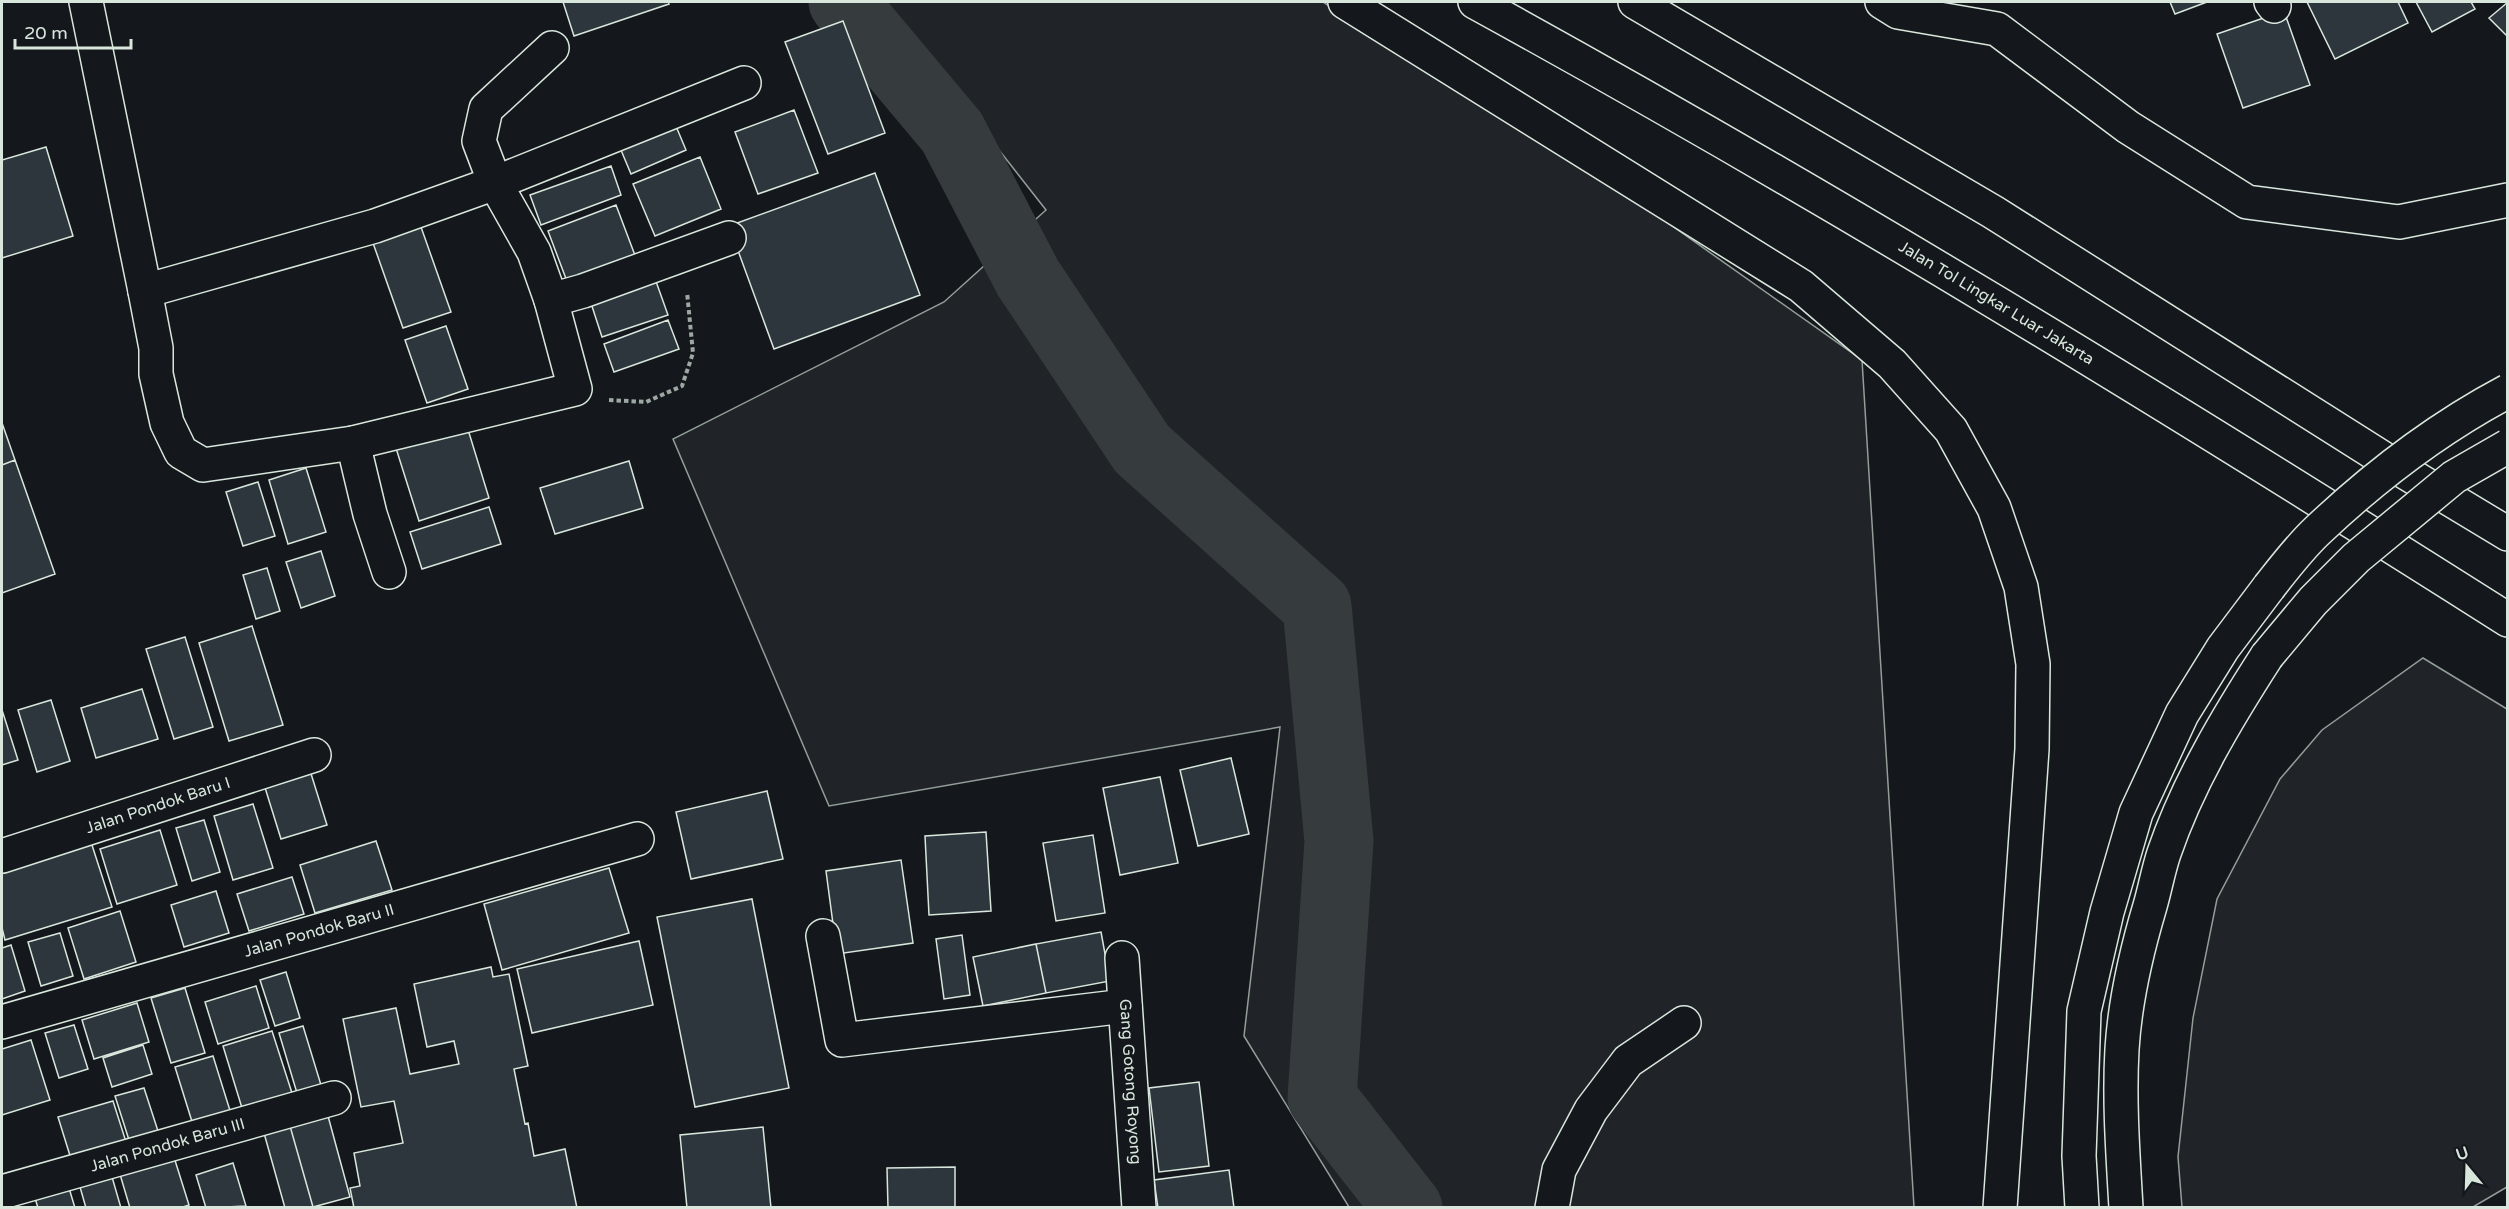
<svg xmlns="http://www.w3.org/2000/svg" width="2509" height="1209" viewBox="0 0 2509 1209" font-family="'Varela Round',sans-serif">
  <style>
    .green { fill: #202428; stroke: #939e99; stroke-width: 1.5 }
    .lines { fill: none; stroke-linecap: round; stroke-linejoin: round }
    .river { stroke: #363b3e; stroke-width: 69 }
    .building { fill: #2c363c; stroke: #d8e6dc; stroke-width: 1.5 }
    .minor-casing { stroke: #d8e6dc; stroke-width: 36 }
    .highway-casing { stroke: #d8e6dc; stroke-width: 36 }
    .path { stroke: #9da8a2; stroke-width: 4; stroke-dasharray: 4.5 3; stroke-linecap: butt }
    .minor { stroke: #14181c; stroke-width: 33 }
    .highway { stroke: #14181c; stroke-width: 33 }
    .highway-bridge-casing { stroke: #d8e6dc; stroke-width: 36; stroke-linecap: butt }
    .highway-bridge { stroke: #14181c; stroke-width: 33 }
    .labels { text-anchor: middle; dominant-baseline: central; stroke-width: 4.5; stroke-linejoin: round; paint-order: stroke }
    .street-label { font-size: 16px; fill: #d8e6dc; stroke: #14181c }
  </style>
  <rect width="100%" height="100%" fill="#14181c"/>
  <path class="green" d="M883,2H1323L1586,165L1862,360L1914,1207H1349L1244,1036L1280,727L829,806L673,439L944,302L1046,210Z
    M2423,658L2507,709V1187L2473,1207H2182L2178,1157L2193,1018L2217,899L2280,779L2322,730Z"/>
  <g class="lines">
    <path class="river" d="M843,2L952,132L1028,278L1142,449L1317,606L1339,841L1322,1098L1408,1208"/>
  </g>
  <path class="building" d="M563,2H668L669,4L574,36Z
    M2170,2H2207L2175,14Z
    M2307,2H2398L2408,23L2335,59Z
    M2416,2H2471L2475,9L2432,32Z
    M2508,2V37L2489,18Z
    M2284,11L2310,85L2243,108L2217,34Z
    M843,21L885,133L828,154L785,42Z
    M794,110L818,173L758,194L735,132Z
    M673,119L686,150L631,174L618,143Z
    M46,147L73,236L2,258V160Z
    M700,157L721,209L655,236L633,184Z
    M611,166L621,195L541,225L530,195Z
    M875,173L920,295L774,349L729,226Z
    M616,205L636,258L568,284L548,231Z
    M421,227L451,312L403,328L373,243Z
    M653,273L668,315L602,337L588,294Z
    M668,320L679,349L614,372L604,344Z
    M446,326L468,389L427,403L405,340Z
    M2,423L15,460L2,465Z
    M466,423L489,498L419,521L395,445Z
    M15,460L55,574L2,593V465Z
    M629,461L643,508L555,534L540,488Z
    M306,468L326,532L288,544L269,480Z
    M258,482L275,536L243,546L226,492Z
    M489,507L501,544L422,569L410,532Z
    M321,551L335,596L301,608L286,562Z
    M267,568L280,611L256,619L243,575Z
    M252,626L283,725L229,741L199,643Z
    M185,637L213,727L174,739L146,649Z
    M142,689L158,739L96,758L81,708Z
    M51,700L70,761L37,772L18,710Z
    M2,710L18,760L2,765Z
    M1231,758L1249,834L1198,846L1180,770Z
    M308,764L327,825L281,839L262,778Z
    M1160,777L1178,863L1120,875L1103,788Z
    M767,791L783,859L691,879L676,812Z
    M253,804L273,868L233,880L214,816Z
    M204,820L220,872L192,881L176,828Z
    M160,830L177,885L117,904L100,849Z
    M986,832L991,911L929,915L925,836Z
    M1093,835L1105,913L1056,921L1043,843Z
    M376,841L392,890L315,913L300,865Z
    M91,842L112,907L5,940L2,928V870Z
    M901,860L913,943L837,954L826,871Z
    M609,868L629,933L502,970L484,904Z
    M292,877L304,914L249,931L237,894Z
    M216,891L229,933L184,947L171,905Z
    M752,899L789,1088L695,1107L657,917Z
    M120,911L136,962L84,979L68,928Z
    M1101,932L1110,981L1046,993L1036,944Z
    M60,933L73,976L41,986L28,942Z
    M962,935L970,995L944,999L936,939Z
    M639,941L653,1005L532,1033L517,969Z
    M1036,944L1046,993L983,1006L973,957Z
    M11,945L25,991L2,999V948Z
    M491,967L493,977L509,974L528,1066L514,1069L525,1124L528,1123L534,1156L565,1149L577,1208H354L350,1188L360,1186L354,1153L403,1143L394,1101L361,1107L343,1019L396,1008L410,1074L459,1064L454,1041L427,1047L414,984Z
    M286,972L300,1018L275,1026L260,980Z
    M256,986L269,1028L218,1044L205,1002Z
    M185,988L205,1053L171,1063L151,998Z
    M137,1003L149,1042L94,1059L82,1020Z
    M74,1025L88,1069L59,1078L45,1033Z
    M303,1026L321,1085L297,1093L279,1033Z
    M272,1031L292,1093L242,1108L223,1046Z
    M31,1040L50,1100L2,1115V1049Z
    M143,1045L152,1074L112,1087L103,1058Z
    M213,1056L232,1117L194,1128L175,1067Z
    M1199,1082L1209,1166L1159,1172L1149,1088Z
    M144,1088L158,1131L129,1140L115,1096Z
    M113,1101L127,1145L72,1162L58,1117Z
    M328,1116L350,1197L313,1207L290,1126Z
    M290,1126L313,1207L311,1208H285L264,1133Z
    M763,1127L771,1208H687L680,1135Z
    M173,1154L189,1205L180,1208H130L119,1171Z
    M233,1163L246,1206L206,1208L196,1175Z
    M955,1167V1208H888L887,1168Z
    M110,1170L121,1208H86L78,1180Z
    M1229,1170L1234,1208H1158L1154,1180Z
    M69,1188L75,1208H38L35,1198Z"/>
  <g class="lines">
    <defs>
      <g id="minor">
        <path d="M86,2L145,291L375,226L495,183L479,141L486,109L552,48"/>
        <path d="M1882,2L1898,12L1997,29L2128,127L2247,202L2399,222L2508,200"/>
        <path d="M2271,2L2274,6"/>
        <path d="M729,238L583,291L551,300L534,252L495,183L744,83"/>
        <path d="M145,291L156,348V374L167,423L181,452L203,465L353,443L575,389L551,300"/>
        <path d="M353,443L370,514L389,572"/>
        <path id="s1" d="M2,856L314,755"/>
        <path d="M823,936L842,1040L1125,1006"/>
        <path id="s2" d="M1122,958L1139,1208"/>
        <path id="s3" d="M2,1022L637,839"/>
        <path id="s4" d="M2,1192L334,1098"/>
        <path d="M1552,1208L1559,1170L1591,1110L1628,1061L1684,1023"/>
      </g>
      <g id="highway">
        <path d="M1345,2L1801,286L1892,364L1951,430L1994,508L2021,587L2033,664L2032,749L2000,1208"/>
        <path id="s5" d="M1475,2C1827,195 2169,405 2508,620"/>
        <path d="M1635,2L1993,212L2395,466L2508,534"/>
        <path d="M2082,1208L2079,1156L2084,1011L2107,912L2136,813L2182,714L2223,648L2269,587"/>
        <path d="M2126,1208C2123,1155 2119,1102 2122,1049C2125,1000 2136,953 2150,906C2155,889 2158,871 2164,853C2188,783 2227,718 2267,656"/>
      </g>
    </defs>
    <use href="#minor" class="minor-casing"/>
    <use href="#highway" class="highway-casing"/>
    <path class="path" d="M609,400L646,402L682,386L693,353L687,292"/>
    <use href="#minor" class="minor"/>
    <use href="#highway" class="highway"/>
    <defs>
      <path id="highway-bridge" d="M2269,587C2284,568 2299,548 2317,531C2374,477 2438,428 2508,391
        M2267,656L2313,601L2356,558L2454,477L2508,446"/>
    </defs>
    <use href="#highway-bridge" class="highway-bridge-casing"/>
    <use href="#highway-bridge" class="highway-bridge"/>
  </g>
  <g class="labels">
    <g class="street-label">
      <text stroke="none"><textPath href="#s5" startOffset="602">Jalan Tol Lingkar Luar Jakarta</textPath></text>
      <text stroke="none"><textPath href="#s1" startOffset="164">Jalan Pondok Baru I</textPath></text>
      <text stroke="none"><textPath href="#s3" startOffset="330">Jalan Pondok Baru II</textPath></text>
      <text stroke="none"><textPath href="#s2" startOffset="124">Gang Gotong Royong</textPath></text>
      <text stroke="none"><textPath href="#s4" startOffset="172">Jalan Pondok Baru III</textPath></text>
    </g>
  </g>
  <rect width="2509" height="1209" fill="none" stroke="#d8e6dc" stroke-width="6"/>
  <g transform="translate(2467 1167) rotate(341)" stroke="#14181c" stroke-width="4.5" paint-order="stroke">
  <path d="M0-4.5L10 22L0 15L-10 22Z" fill="#d8e6dc"/>
  <text y="-9" font-size="16" font-weight="bold" text-anchor="middle" fill="#d8e6dc">U</text>
  </g>
  <path d="M15 39v9h116v-9" fill="none" stroke="#d8e6dc" stroke-width="3"/>
  <text x="24" y="39" font-size="18" fill="#d8e6dc" stroke="#14181c" stroke-width="4.5" paint-order="stroke">20 m</text>
</svg>
